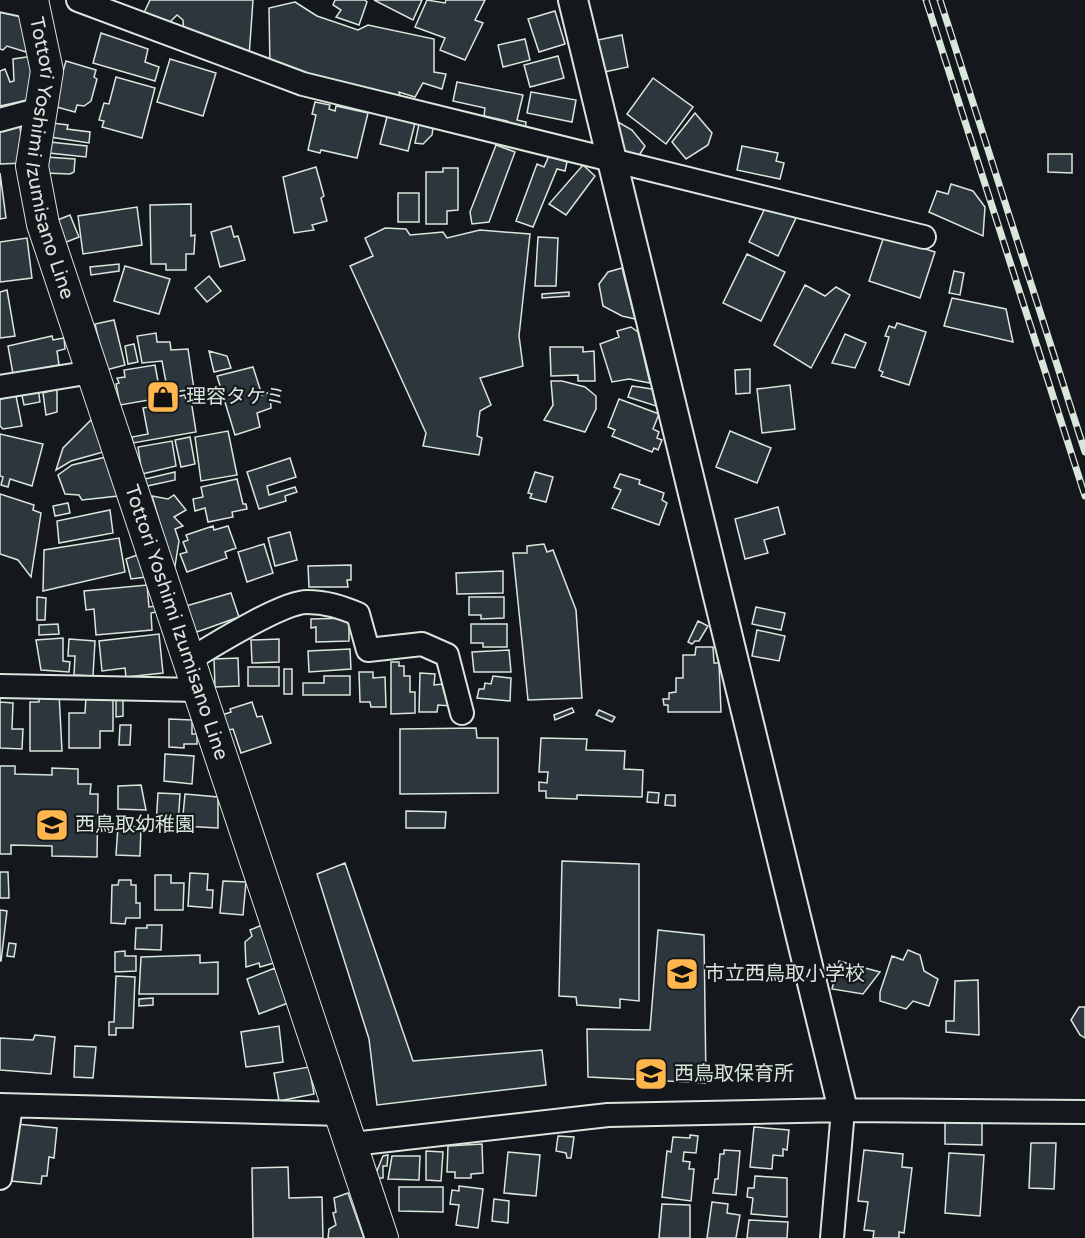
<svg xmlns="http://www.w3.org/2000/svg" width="1085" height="1238" viewBox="0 0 1085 1238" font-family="'Varela Round','Noto Sans JP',sans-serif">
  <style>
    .building { fill: #2c363c; stroke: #d8e6dc; stroke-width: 1.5 }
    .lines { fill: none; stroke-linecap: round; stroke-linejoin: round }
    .minor-casing { stroke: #d8e6dc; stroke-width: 26 }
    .tertiary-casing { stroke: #d8e6dc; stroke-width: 32 }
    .secondary-casing { stroke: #d8e6dc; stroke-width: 34 }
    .minor { stroke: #14181c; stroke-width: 22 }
    .tertiary { stroke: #14181c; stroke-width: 28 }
    .secondary { stroke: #14181c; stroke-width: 32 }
    .rail-casing { stroke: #d8e6dc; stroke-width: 7 }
    .rail { stroke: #14181c; stroke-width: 4.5; stroke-dasharray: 14; stroke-linecap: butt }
    .labels { text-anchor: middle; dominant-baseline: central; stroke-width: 4.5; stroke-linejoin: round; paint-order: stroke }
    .street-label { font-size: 20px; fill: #d8e6dc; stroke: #14181c }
    .poi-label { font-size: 20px; fill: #d8e6dc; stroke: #14181c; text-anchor: start }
  </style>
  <rect width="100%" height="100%" fill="#14181c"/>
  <path class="building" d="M150,0H253L249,57L184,34L183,20L177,15L166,26L142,17Z
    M335,0H365L367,2L359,25L336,17L341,10L333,5Z
    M374,0H422L413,20Z
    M427,0L445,3L446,0H485L475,20L483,23L465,60L440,50L445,38L415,27Z
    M295,2L317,16L358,30L368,25L434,39V72L446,74L442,89L423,83L415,97L399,92L400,96L388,93L383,97L270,68L269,8Z
    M0,9L25,14L28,42L26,52L7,46L3,50L0,49Z
    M555,11L565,44L539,52L528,19Z
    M101,33L148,49L145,62L159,67L155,81L93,63Z
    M622,35L628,67L604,72L598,40Z
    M525,39L530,60L503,67L498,45Z
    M33,56L32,99L0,106V71L5,69L10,82L14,81L13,59Z
    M558,56L564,78L530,87L524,65Z
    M170,59L216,73L203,116L157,102Z
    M66,61L96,70L94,77L97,79L91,101L84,106L77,105L75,112L53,106Z
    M116,77L155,88L142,138L102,127L104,121L99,120L104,103L109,104Z
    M653,78L693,107L666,144L627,114Z
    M457,82L523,95L517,120L526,122L525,130L505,125L507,121L484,116L485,108L453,101Z
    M531,92L576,100L572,122L527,113Z
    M315,102L330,105L329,109L335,111L336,106L368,113L357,158L321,150L320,153L308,150L316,115L312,114Z
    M695,113L712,133L708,145L686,159L672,142Z
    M387,117L415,123L408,151L380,144Z
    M19,121L25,163L0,164V128Z
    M618,122L632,130L645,146L638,157L621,150Z
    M52,123L68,125L67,129L90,132L89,143L50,137Z
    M419,124L433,128L432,135L423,144L415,143Z
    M50,142L87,146L86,157L49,153Z
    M496,145L515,152L489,222L472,224L470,212Z
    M742,146L778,153L776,161L784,163L780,179L737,170Z
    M1048,154H1072V173L1048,172Z
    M549,156L567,162L565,171L557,169L533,227L516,221L537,164L544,167Z
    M46,157L75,159L74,172L70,174L45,173Z
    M583,165L595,176L566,215L549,204Z
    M316,167L324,196L321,198L327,221L312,225L314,230L294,233L283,177Z
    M443,168H458V210L447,211V224H426V172H443Z
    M0,173L6,218L0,219Z
    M951,184L973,191L985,207L983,236L929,212L937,191L948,194Z
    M398,193H419V222H398Z
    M191,204V236L195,235L194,254H186V270H166V264H151L150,205Z
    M767,204L796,218L778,256L749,242Z
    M137,207L142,245L83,254L78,216Z
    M70,215L79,237L64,243L55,221Z
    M231,226L234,237L238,236L245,260L220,267L211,232Z
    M385,228L406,229L410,235L443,232L447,238L480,230L530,234L519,336L523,366L480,378L491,405L480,411L477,436L482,438L479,455L423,446L426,433L350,266L373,256L365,238Z
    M884,236L935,252L920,298L869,281Z
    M538,237L558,238L556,286H535Z
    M27,238L32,278L0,282V242Z
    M747,254L785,272L761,321L723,303Z
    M119,264V271L91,275L90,267Z
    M125,266L170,279L159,314L114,301Z
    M622,268L635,319L622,316L603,306L599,284L608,272Z
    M954,271L964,273L960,295L949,293Z
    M209,276L221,291L207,302L195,288Z
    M805,285L825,296L836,287L850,295L811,368L774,345Z
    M7,290L15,336L0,338V292Z
    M569,292V296L542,298V294Z
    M952,298L1006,309L1013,342L944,326Z
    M114,320L125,365L106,370L95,324Z
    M897,323L926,332L909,385L881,376L883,372L879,370L889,337L885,336L889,326L895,328Z
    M631,327L638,332L650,383L629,379L612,382L600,344L619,337L617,331Z
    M156,333L157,342H170L171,350L188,349L194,389L168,393L162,361L142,363L137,336Z
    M845,334L866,343L855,368L832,363Z
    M52,336L53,340L64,338L65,349L57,351L59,365L13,374L8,346Z
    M134,344L138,362L128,364L125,346Z
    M550,347H583V352L594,351L595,381H578V375L551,376Z
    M209,351L227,356L231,368L214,372Z
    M155,365L161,398L120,405L116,384L119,383L117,378L125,377L124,370Z
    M253,367L262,395L270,392L271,408L257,413L260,427L235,435L217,376Z
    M750,369V393L736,394L735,370Z
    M551,381H562L585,387L596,396V409L585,432L544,420L553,405Z
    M790,385L795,429L762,433L757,389Z
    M632,386L652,389L656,406L628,397Z
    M38,387L40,402L24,405L21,391Z
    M57,389V412L46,415L43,393Z
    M185,395L186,401L191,400L196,432L133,443L132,437L148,434L143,408L171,403L170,398Z
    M16,396L22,426L3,429L0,426V399Z
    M619,399L659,414L653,429L659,432L657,438L662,440L658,450L654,448L652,452L612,436L615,430L608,427Z
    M93,418L103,452L71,461L56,470L63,448Z
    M228,431L237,475L201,481L195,437Z
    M730,431L771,448L757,483L716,467Z
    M0,434L43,444L32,486L10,479L8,487L1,485L3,477L0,476Z
    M190,437L195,464L181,467L175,440Z
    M172,441L176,466L142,474L138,447Z
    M106,457L118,496L82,500L79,495L65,494L58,475L72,465Z
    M290,458L296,477L267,486L269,495L295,487L297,492L285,496L286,501L259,509L247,472Z
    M175,472V480L147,486L145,479Z
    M535,472L553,477L546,502L530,498L532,494L528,493Z
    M620,474L640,480L639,484L664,493L662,500L667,503L659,525L612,508L621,490L614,487Z
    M237,479L243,504H246L247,509L232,512L233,517L208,522L205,508L195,511L193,499L203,497L201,487Z
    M0,494L34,505L33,510L41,513L31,577L18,560L0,554Z
    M174,495L186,510L174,517L183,526L175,529L179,541L174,572L152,496L168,499Z
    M68,503L70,513L55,516L53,506Z
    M778,507L785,534L764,540L768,553L745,559L735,519Z
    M110,510L113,533L59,543L57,521Z
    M213,526L214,530L228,526L236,548L225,552L227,558L187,572L180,554L187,552L183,542L188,540L186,535Z
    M290,532L297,560L275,566L268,538Z
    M119,538L125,572L43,591L44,550Z
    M264,544L273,573L247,582L238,552Z
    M544,544L547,552L553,550L576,610L582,698L528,700L513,553H527V546Z
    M140,554L146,577L131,579L126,559Z
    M351,565V580H347L348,587H309L308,566Z
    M503,571V593L457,594L456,573Z
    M147,585L149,607L156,606V612L151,613L152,630L96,635L94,609L86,610L84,591Z
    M231,593L239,617L194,633L186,606Z
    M37,597L46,598L45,620H37Z
    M469,597H504V618L481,619V615H469Z
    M756,607L785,613L781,630L752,624Z
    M349,618V641L316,642V627L311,628V619Z
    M698,621L708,626L699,641H695L692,644L688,642Z
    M58,624L59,634L39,635V625Z
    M471,624H507V647H483V643H471Z
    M757,630L785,636L779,661L752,656Z
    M159,634L163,673L126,677L125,668L102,671L99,641Z
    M63,638V661L70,662L69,672L41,670L36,640Z
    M69,639L95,641L93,676L74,675L75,656H68Z
    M279,639V662L252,663L251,640Z
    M696,647H713L714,663H719L721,712H668V705H664L663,699H669V693L676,692V678H683V655H695Z
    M350,649L351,669L309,672L308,651Z
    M509,650L511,672H474L472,652Z
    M238,658L239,686L215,687L214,659Z
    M391,662H399V666H404V676H410V692H415V713L391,714Z
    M248,667H279V686H248Z
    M284,669H292V694H284Z
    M359,672H373V678L385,677L386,707H371L370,702H360Z
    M420,673L435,674L434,685L443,684L444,692L452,693L451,706L438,705L437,712H419Z
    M324,676H350V695H303V683H324Z
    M493,676L511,678L510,701L477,698L479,689H484L485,683L491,684Z
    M0,691V702L13,703L12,729H23L22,749L0,748Z
    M39,693H59L62,751H30V702H39Z
    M86,697H113V731H100V748H69V713H85Z
    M116,698H123V716L116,717Z
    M252,702L257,717L262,716L271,743L241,753L233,729L228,730L222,715L231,712L230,709Z
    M572,708L574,712L555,720L554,715Z
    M599,710L615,717L612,722L596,715Z
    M169,719L192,720V734H197V744H184V748L169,747Z
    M120,725H131L130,745H119Z
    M476,728L477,738H498V793L400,794V729Z
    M541,738L587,739L586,750L625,751L624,769L643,770L642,797L577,795V799L546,798V791H539V782L547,783L548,772H539Z
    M165,754L194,756L192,784L164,781Z
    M0,766H15V774L52,775V768L78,769V784H91L90,794H98L97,857L52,856V846L11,845V854H0Z
    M141,785L146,810L118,809V786Z
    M648,792L659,793L658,803L647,802Z
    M158,793L180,794L178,826L156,825Z
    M185,794L218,797V828L182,826Z
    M666,795H675V806L665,805Z
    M406,811L446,812L445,828H406Z
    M118,826L141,827L140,856L116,855Z
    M562,861L639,864V1001L620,999V1008L577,1005L576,997L559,996Z
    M345,863L413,1061L542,1050L546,1085L377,1105L369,1039L317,874Z
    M0,872H8L9,898H0Z
    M190,873L208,874L207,890H213L212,908L188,906Z
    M155,875H171V883H184L183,910H155Z
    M119,880H131V885H136V903H140V918H126L125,924L111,923L112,885H118Z
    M223,881L246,882L243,915L220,913Z
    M0,910L7,911L1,961H0Z
    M147,925H162L161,950L135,949L136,928H147Z
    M262,925L274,963L260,967L259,963L246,967L245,942L252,936L250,930Z
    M658,930L704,935L706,1083L588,1077L587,1029L650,1030Z
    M9,943L16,944L14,957L7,956Z
    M908,950L920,955L924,971L938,979L929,1006L913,1001L906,1009L880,1001V992L892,956L903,960Z
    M125,951V956H136V971L115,972V952Z
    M200,955V963L218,962V994H139L141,957Z
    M839,961L880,972L863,994L832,989Z
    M275,968L288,1003L259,1014L247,979Z
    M116,976L135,977L133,1028H116V1035H109V1022H114Z
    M978,980L979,1035L946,1032V1021H954L955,981Z
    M153,998V1005L139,1006V999Z
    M1079,1007H1085V1038L1080,1035L1071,1020Z
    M279,1026L283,1062L246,1067L241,1032Z
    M35,1035L55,1037L51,1074L0,1070V1038L33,1040Z
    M75,1046L96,1047L93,1078L74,1077Z
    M309,1067L314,1094L279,1101L274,1073Z
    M945,1122L982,1123V1145L945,1144Z
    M17,1124L57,1128L54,1158L49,1157L47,1176H42L41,1184L11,1181Z
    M754,1127L789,1130L787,1150L783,1149V1156L773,1155L772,1169L750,1167Z
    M690,1135L698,1136L696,1153L684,1152L683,1161L690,1162L689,1169H694L691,1201L662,1197L667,1151L671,1152L673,1137L690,1138Z
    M558,1136L574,1137L571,1158H567L566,1153L556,1151Z
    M1031,1143H1056L1054,1189L1029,1188Z
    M482,1144L483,1173L471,1174V1178H455V1172H447L448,1146Z
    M724,1150L740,1151L736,1195L713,1193L715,1179H718L720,1154H724Z
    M864,1150L903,1154L902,1167L912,1168L904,1233L899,1232V1238H873L874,1231L864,1230L868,1202L858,1201Z
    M426,1151L443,1152L441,1181L426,1180Z
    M508,1152L540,1155L536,1196L504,1193Z
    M949,1153L984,1155L980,1216L945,1213Z
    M388,1155L387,1166H383V1178H374L383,1156Z
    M392,1156H420L419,1180L388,1179Z
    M288,1167L289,1198L322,1197L323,1238H253L252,1168Z
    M755,1176L787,1178V1217L751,1214L753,1198L747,1197L748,1188H754Z
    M459,1186L483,1189L478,1228L456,1225L459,1205L450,1204L452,1190L459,1191Z
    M399,1187H443V1212L399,1211Z
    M348,1193L364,1238H328L329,1229L336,1225L333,1213L336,1212L334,1198Z
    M494,1199L509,1201L508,1223L492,1221Z
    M712,1202L728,1204L727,1213L740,1215L736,1238H707Z
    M662,1204L690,1205V1238H659Z
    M749,1220L788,1222L787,1238H747Z"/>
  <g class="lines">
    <defs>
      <path id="minor" d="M0,0L33,7
        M78,0L303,84L924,237
        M0,120L40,109
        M0,387L92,372
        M189,660C214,645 282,602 307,602C326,602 341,607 358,614L368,650L422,644L447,655L462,713
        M0,686L199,690
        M0,1105L343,1114
        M353,1144L608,1115L843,1110L1085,1112
        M0,1178L11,1106
        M832,1238L843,1110"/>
      <path id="tertiary" d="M573,0L843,1110"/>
      <g id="secondary">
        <path id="s1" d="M32,0L47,71L32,166L43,224L382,1238"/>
      </g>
    </defs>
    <use href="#minor" class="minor-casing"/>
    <use href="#tertiary" class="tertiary-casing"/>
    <use href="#secondary" class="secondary-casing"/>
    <use href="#minor" class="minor"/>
    <use href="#tertiary" class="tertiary"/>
    <use href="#secondary" class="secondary"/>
    <defs>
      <path id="rail" d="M926,0L1085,496
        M940,0L1085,452"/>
    </defs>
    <use href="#rail" class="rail-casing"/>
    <use href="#rail" class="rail"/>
  </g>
  <defs>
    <symbol id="shop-square" viewBox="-11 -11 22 22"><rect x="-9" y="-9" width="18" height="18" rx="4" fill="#ffb74d" stroke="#14181c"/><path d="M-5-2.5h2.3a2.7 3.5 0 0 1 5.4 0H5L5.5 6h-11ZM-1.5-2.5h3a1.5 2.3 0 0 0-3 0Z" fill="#111"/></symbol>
    <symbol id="school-square" viewBox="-11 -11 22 22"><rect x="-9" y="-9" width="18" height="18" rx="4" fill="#ffb74d" stroke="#14181c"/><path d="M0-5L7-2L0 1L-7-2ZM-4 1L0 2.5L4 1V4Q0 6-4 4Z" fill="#111"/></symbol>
  </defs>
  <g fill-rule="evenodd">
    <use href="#shop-square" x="144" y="378" width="38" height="38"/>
    <use href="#school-square" x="33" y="806" width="38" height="38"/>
    <use href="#school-square" x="663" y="955" width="38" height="38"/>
    <use href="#school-square" x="632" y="1055" width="38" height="38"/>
  </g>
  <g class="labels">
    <g class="street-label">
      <text stroke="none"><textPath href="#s1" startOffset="162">Tottori Yoshimi Izumisano Line</textPath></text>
      <text stroke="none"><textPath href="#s1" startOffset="648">Tottori Yoshimi Izumisano Line</textPath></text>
    </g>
    <g class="poi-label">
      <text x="186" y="397">理容タケミ</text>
      <text x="75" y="825">西鳥取幼稚園</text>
      <text x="705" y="974">市立西鳥取小学校</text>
      <text x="674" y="1074">西鳥取保育所</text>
    </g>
  </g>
</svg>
